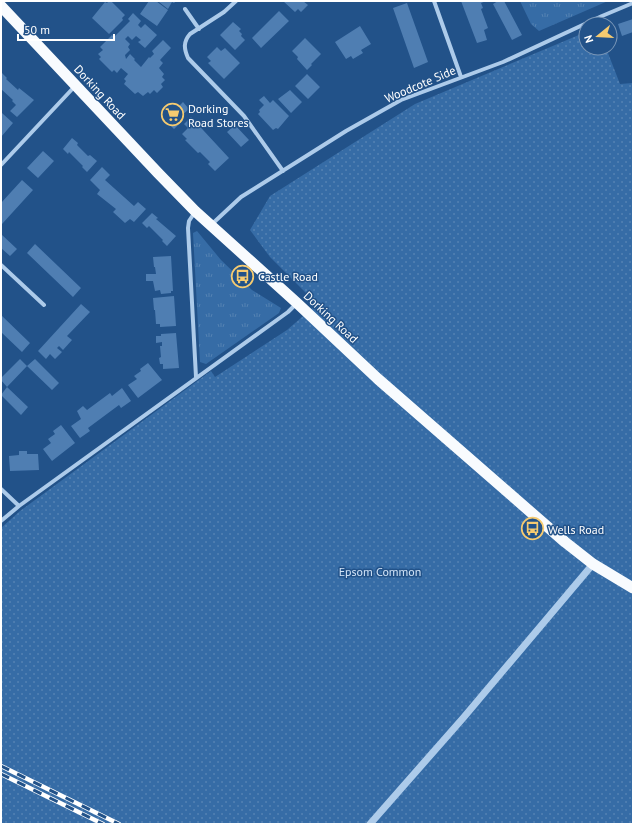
<svg xmlns="http://www.w3.org/2000/svg" width="634" height="825" viewBox="0 0 634 825" font-family="'PT Sans',sans-serif">
  <style>
    .grass { fill: url(#grass-tufts) }
    .park { fill: url(#park-dots) }
    .building { fill: #4f7eb2 }
    .lines { fill: none; stroke-linecap: round; stroke-linejoin: round }
    .minor { stroke: #adcbea; stroke-width: 4 }
    .tertiary { stroke: #adcbea; stroke-width: 7 }
    .trunk { stroke: #f8fbfe; stroke-width: 11 }
    .rail-casing { stroke: #fff; stroke-width: 4.5 }
    .rail { stroke: #225289; stroke-width: 3; stroke-dasharray: 9; stroke-linecap: butt }
    .labels { text-anchor: middle; dominant-baseline: central; stroke-width: 3; stroke-linejoin: round; paint-order: stroke }
    .street-label { font-size: 12px; fill: #fff; stroke: #225289 }
    .poi-label { font-size: 12px; fill: #fff; stroke: #225289; text-anchor: start }
    .park-label { font-size: 12px; fill: #d2e4f8; stroke: #225289 }
  </style>
  <defs>
    <pattern id="grass-tufts" width="24" height="20" patternUnits="userSpaceOnUse"><rect width="24" height="20" fill="#366ca6"/><path d="M3 7l-1-3M5 7V3M7 7l1-3M15 17l-1-3M17 17v-4M19 17l1-3" fill="none" stroke="#5482b3"/></pattern>
    <pattern id="park-dots" width="8" height="8" patternUnits="userSpaceOnUse"><rect width="8" height="8" fill="#366ca6"/><path d="M2 2h.1M6 6h.1" fill="none" stroke="#5482b3" stroke-width="1.8" stroke-linecap="round"/></pattern>
  </defs>
  <rect width="100%" height="100%" fill="#225289"/>
  <path class="grass" d="M520,1H608L539,31L531,24Z
    M197,231L221,260L252,290L281,308L279,313L206,364L200,362L193,233Z"/>
  <path class="park" d="M586,32V48H606L620,84L633,83V824H1V528L20,511L211,371L215,377L287,330L317,304L270,257L250,230L270,196L415,104Z"/>
  <path class="building" d="M109,1H111L125,15L122,18L123,20L109,34L92,18L105,2L107,3Z
    M149,1H156L168,10L157,26L140,14Z
    M160,1H176L174,3L172,2L168,9L159,2Z
    M283,1H303L308,5L301,12L298,9L295,12Z
    M461,1H486L481,3L483,8L481,9L488,28L484,30L487,40L477,43Z
    M498,1H504L522,35L512,40L493,4Z
    M407,3L428,62L414,68L393,8Z
    M279,11L289,21L261,48L252,38Z
    M133,13L141,21L138,25L141,28L145,24L157,35L145,48L138,42L141,40L136,36L132,40L128,36L125,39L130,44L128,47L130,50L125,55L126,59L130,54L135,59L134,60L141,67L149,57L150,58L154,54L152,51L163,40L171,48L160,60L163,63L159,68L164,74L162,77L165,80L161,84L163,87L157,93L154,90L150,94L148,92L143,96L138,92L135,94L124,84L126,81L124,79L128,74L121,68L117,73L114,70L112,72L99,59L101,57L98,54L103,50L100,47L112,35L114,37L130,21L128,19Z
    M633,19V32L622,36L618,24Z
    M233,22L241,29L239,31L242,34L241,36L245,40L235,50L220,35Z
    M360,26L371,44L361,50L363,53L353,59L351,56L346,59L335,42Z
    M305,38L321,54L311,64L312,65L307,70L297,59L298,57L292,51Z
    M217,47L221,51L225,48L240,63L224,79L208,63L211,61L207,57Z
    M1,73H2L7,78L6,79L18,90L19,88L34,100L17,117L10,111L16,105L12,101L13,100L1,89Z
    M307,74L320,87L308,99L295,86Z
    M290,90L302,102L291,113L278,99Z
    M264,96L270,103L273,100L289,116L278,129L276,128L273,130L258,114L260,112L259,110L264,105L259,100Z
    M183,102L189,109L180,117L183,120L174,129L161,116L175,103L178,107Z
    M2,113L13,123L1,137V114Z
    M191,117L229,158L215,171L208,164L210,162L200,152L198,153L185,140L187,139L182,134L188,128L184,124Z
    M235,125L249,140L241,147L227,132Z
    M72,138L78,143L77,145L88,156L90,155L97,161L87,172L82,167L83,166L69,152L68,154L63,149Z
    M43,151L54,161L38,178L27,168Z
    M102,167L110,175L105,180L134,206L138,202L146,209L134,222L130,219L125,223L113,212L116,209L97,194L100,190L90,180Z
    M22,180L33,190L2,224L1,223V203Z
    M152,213L158,218L156,219L176,236L167,246L162,241L163,240L149,226L147,228L142,223Z
    M1,234L17,249L10,256L1,248Z
    M35,244L81,288L73,297L27,253Z
    M171,256L173,291H171V293L161,294L160,290L155,291L153,281H146V274H156L155,267H154L153,257Z
    M174,296L176,326L160,327V324H156L155,310H154L153,298Z
    M81,304L90,312L67,336L72,340L63,350L59,346L57,348L62,352L55,359L50,354L46,359L38,351Z
    M1,315L30,343L22,352L1,332Z
    M176,333L179,368L163,369V364H160L159,358L161,357L160,346H162V342L156,343V336H161V334Z
    M20,359L27,366L7,387L1,380V378Z
    M35,359L59,383L52,390L27,366Z
    M148,363L162,380L138,398L128,385L137,379L134,376L141,371L140,369Z
    M7,387L28,407L21,415L1,395Z
    M122,388L131,401L121,408L119,405L88,428L90,431L80,438L71,426L81,419L77,411L83,406L87,410L110,393L112,396Z
    M61,425L75,443L52,461L43,449L51,443L48,439L55,434L53,431Z
    M19,451H27V454H38L39,470L10,471L9,456L19,455Z"/>
  <g class="lines">
    <path class="minor" d="M236,1L224,12L190,34C183,42 184,49 188,58L244,116L283,171
      M434,1L461,77
      M185,9L199,29
      M1,165L76,85
      M195,212L189,221L188,228L196,377
      M211,225L241,197L346,131L401,100L503,62L602,16L633,3
      M1,265L44,305
      M1,489L19,506
      M1,521L19,506L288,312L297,303"/>
    <path class="tertiary" d="M370,824L464,717L593,564"/>
    <path class="trunk" d="M1,6L158,173L195,211L297,303L378,379L565,542L593,564L633,588"/>
    <defs>
      <path id="rail" d="M1,766L119,824
        M1,774L103,824"/>
    </defs>
    <use href="#rail" class="rail-casing"/>
    <use href="#rail" class="rail"/>
  </g>
  <defs>
    <symbol id="supermarket-ring" viewBox="-11 -11 22 22"><circle r="9.5" fill="#225289" stroke="#f6cb70" stroke-width="1.5"/><path d="M-6-5.5h2.5l.6 2H6L4.5 2H-2.5L-4.4-4H-6ZM-1.5 3.2a1.3 1.3 0 1 0 .1 0ZM3 3.2a1.3 1.3 0 1 0 .1 0Z" fill="#f6cb70"/></symbol>
    <symbol id="bus-ring" viewBox="-11 -11 22 22"><circle r="9.5" fill="#225289" stroke="#f6cb70" stroke-width="1.5"/><path d="M-5-6H5V4H4V6H2V4H-2V6H-4V4H-5ZM-3.5-4V0h7V-4ZM-3.5 1.2v1.5H-2V1.2ZM2 1.2v1.5H3.5V1.2Z" fill="#f6cb70"/></symbol>
  </defs>
  <g fill-rule="evenodd">
    <use href="#supermarket-ring" x="160" y="102" width="25" height="25"/>
    <use href="#bus-ring" x="230" y="264" width="25" height="25"/>
    <use href="#bus-ring" x="520" y="516" width="25" height="25"/>
  </g>
  <g class="labels">
    <g class="street-label">
      <text transform="translate(420 84) rotate(-23)">Woodcote Side</text>
      <text transform="translate(100 92) rotate(47)">Dorking Road</text>
      <text transform="translate(331 317) rotate(43)">Dorking Road</text>
    </g>
    <g class="poi-label">
      <text x="188" y="108">Dorking<tspan x="188" dy="14">Road Stores</tspan></text>
      <text x="258" y="276">Castle Road</text>
      <text x="548" y="529">Wells Road</text>
    </g>
    <g class="park-label">
      <text x="380" y="571">Epsom Common</text>
    </g>
  </g>
  <rect width="634" height="825" fill="none" stroke="#ffffff" stroke-width="4"/>
  <g transform="translate(598 36) rotate(252)"><circle r="19" fill="#225289" stroke="#7a97b8"/>
  <path d="M0-3L7 15L0 10L-7 15Z" fill="#f6cb70"/>
  <text y="-6" font-size="11" font-weight="bold" text-anchor="middle" fill="#ffffff">N</text>
  </g>
  <path d="M18 34v6h96v-6" fill="none" stroke="#ffffff" stroke-width="2"/>
  <text x="24" y="34" font-size="12" fill="#ffffff" stroke="#225289" stroke-width="3" paint-order="stroke">50 m</text>
</svg>
